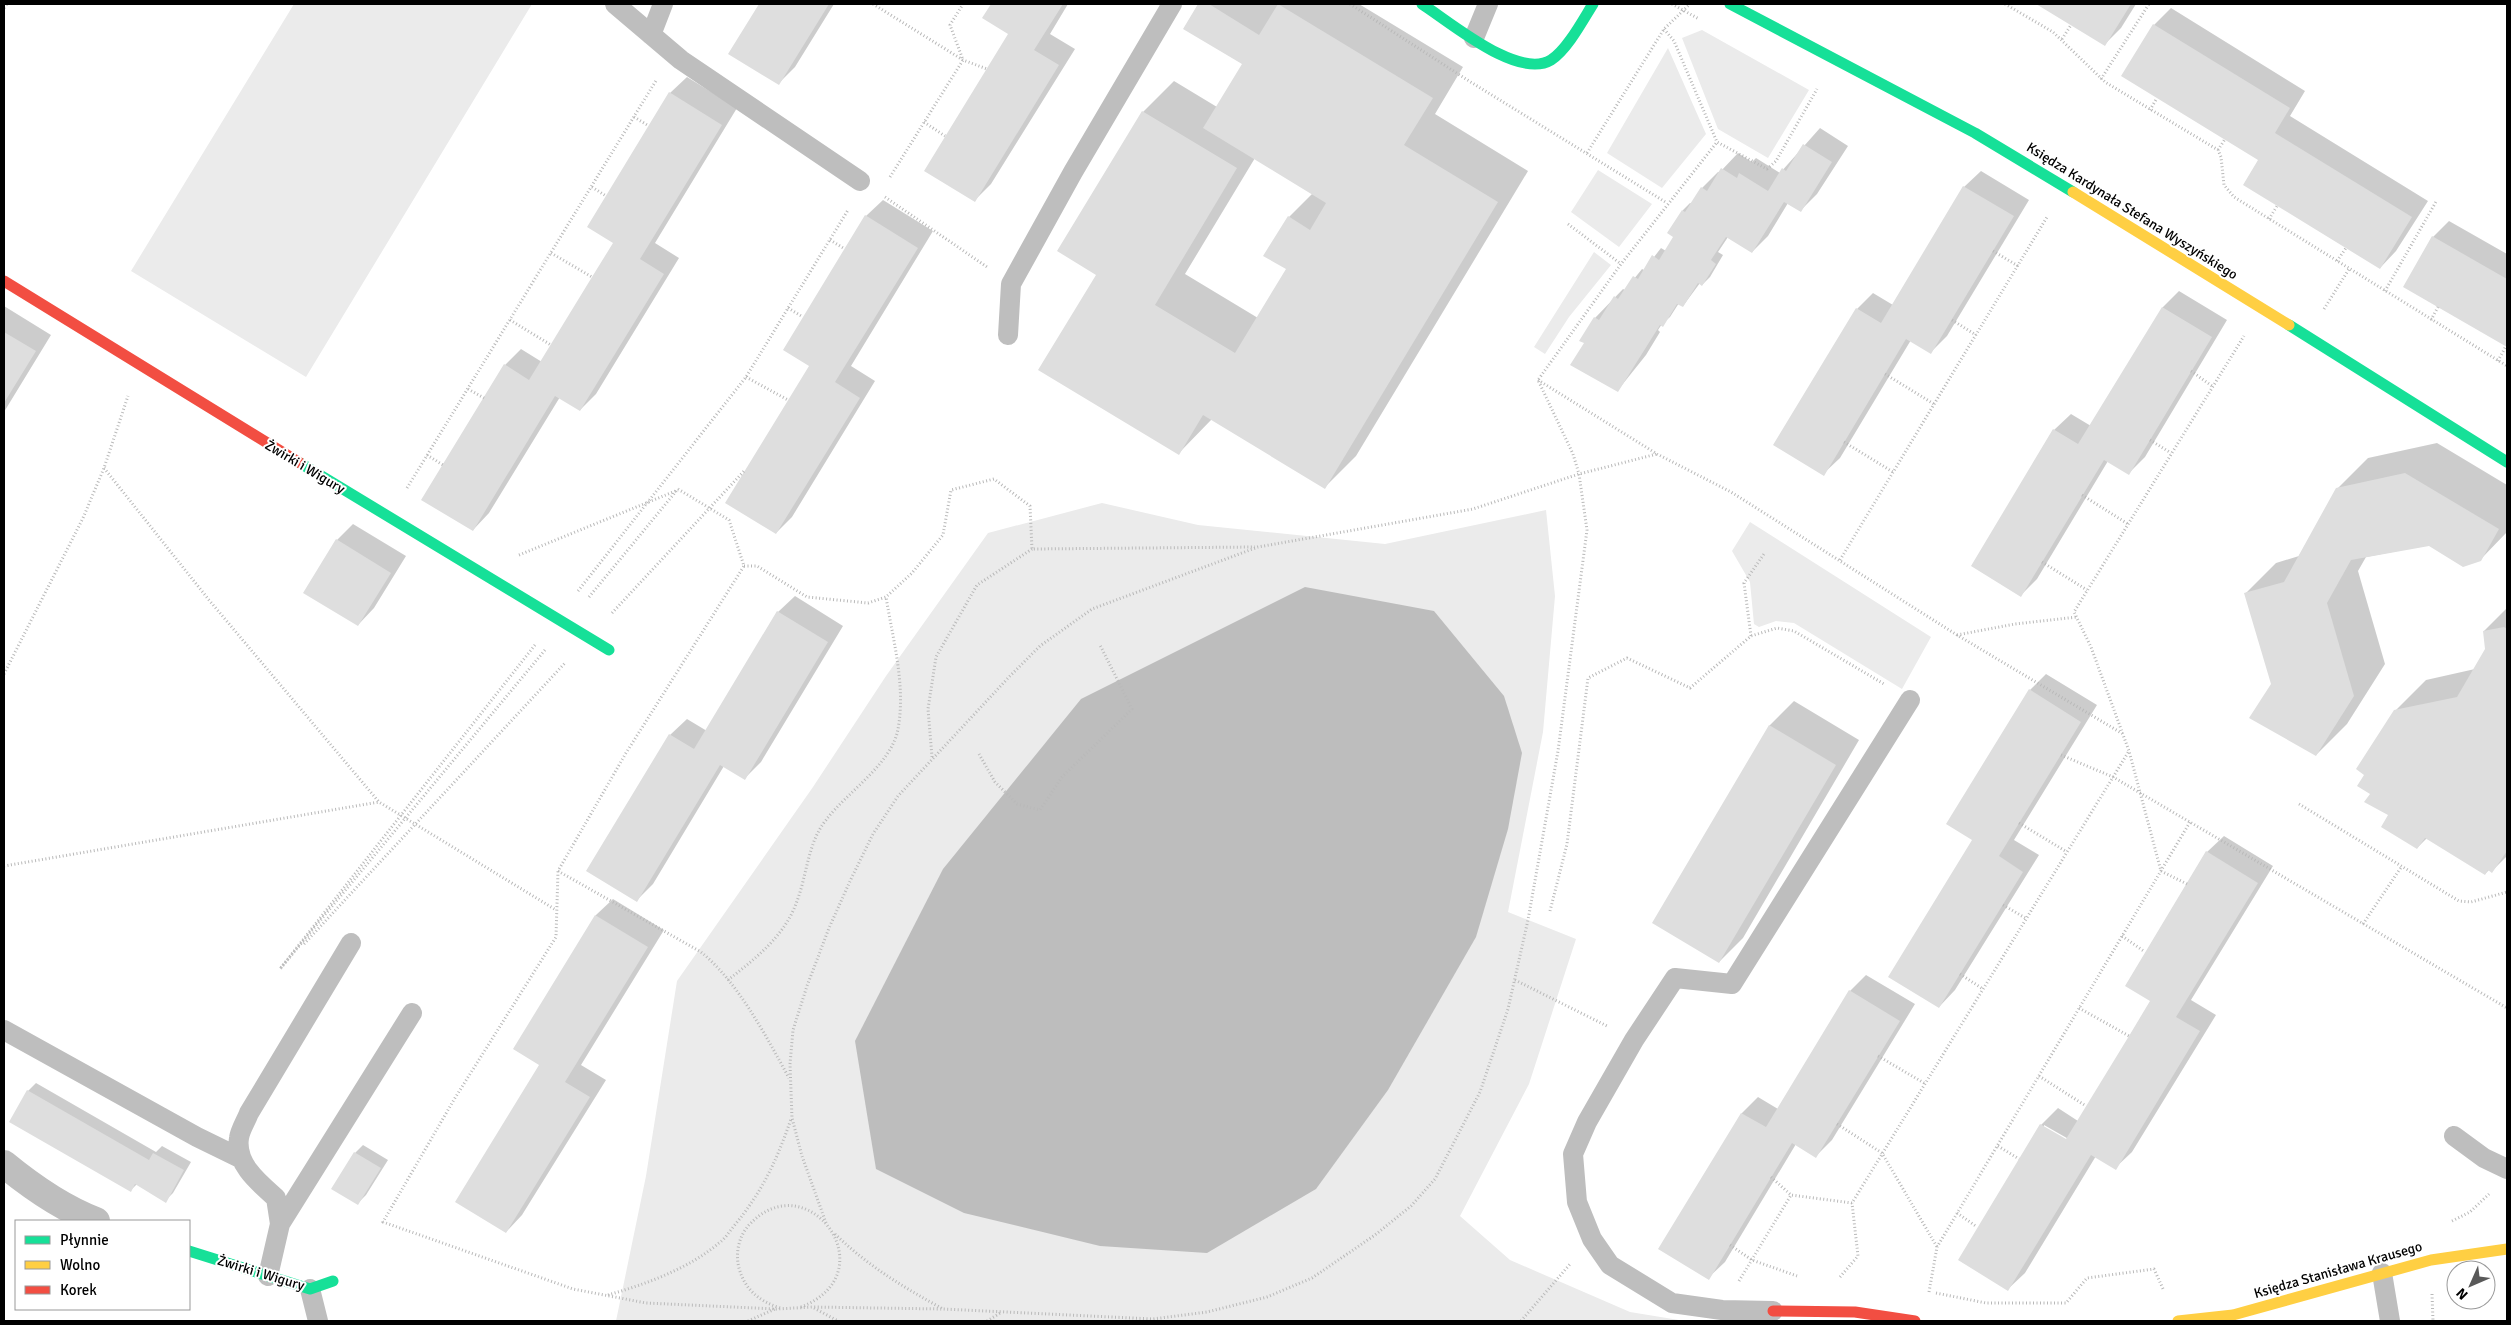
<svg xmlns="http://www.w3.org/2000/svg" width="2511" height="1325" viewBox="0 0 2511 1325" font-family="Signika,sans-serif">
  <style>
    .green { fill: #ebebeb }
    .water { fill: #bdbdbd }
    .shadow { fill: #0003; fill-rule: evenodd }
    .building { fill: #dedede }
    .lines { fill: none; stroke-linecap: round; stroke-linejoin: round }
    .path { stroke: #b9b9b9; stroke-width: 3; stroke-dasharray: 1 2.5; stroke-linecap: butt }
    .lane { stroke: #bebebe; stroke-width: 20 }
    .street { stroke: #bebebe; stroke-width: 28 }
    .fast { stroke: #16e098; stroke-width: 11 }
    .slow { stroke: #ffcf43; stroke-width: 11 }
    .jam { stroke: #f24e42; stroke-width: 11 }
    .labels { text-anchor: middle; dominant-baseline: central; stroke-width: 4; stroke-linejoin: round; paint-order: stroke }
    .street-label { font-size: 14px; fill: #000; stroke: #fff }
  </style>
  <rect width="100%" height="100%" fill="#fff"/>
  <path class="green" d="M294,4H532L306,377L131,271Z
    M1702,30L1809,90L1768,158L1718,129L1682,38Z
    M1668,48L1706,134L1662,188L1607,153Z
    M1598,170L1652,204L1619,247L1571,212Z
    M1594,252L1611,265L1569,317L1545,354L1534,347Z
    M1102,503L1198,525L1385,544L1546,510L1555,596L1543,732L1508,912L1576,939L1529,1084L1460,1216L1510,1260L1630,1312L1685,1321H616L646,1176L677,981L813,787L886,676L988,533Z
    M1750,522L1931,637L1902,689L1794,623L1776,621L1759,627L1754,624L1750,582L1732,551Z"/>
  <path class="water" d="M1305,587L1434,611L1504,696L1522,753L1508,829L1476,937L1388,1090L1316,1189L1207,1253L1100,1246L964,1213L876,1169L855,1041L943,869L1081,699Z"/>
  <path class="shadow" d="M760,4H834L795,67L779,83L730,54Z
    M992,4H1068L1050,34L1075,49L991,184L975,200L1010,34L984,18Z
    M1200,4H1359L1463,67L1435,114L1528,171L1356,456L1325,487L1212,419L1179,453L1098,274L1059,251L1143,112L1174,81L1217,107L1243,64L1185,29ZM1255,158L1313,193L1289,217L1288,269L1258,318L1185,274Z
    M2039,4H2136L2121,28L2105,44Z
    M2171,8L2305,91L2290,116L2428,201L2396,251L2380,268L2260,159L2123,76L2154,25Z
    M687,77L737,108L655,243L679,258L596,394L580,410L560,397L489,513L473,530L505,365L521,349L542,362L614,243L670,93Z
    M1820,128L1848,146L1817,194L1801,210L1788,203L1768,236L1752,252L1728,237L1718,252L1723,255L1710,277L1702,285L1700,283L1683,306L1679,303L1670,317L1662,324L1658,330L1660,332L1646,355L1618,390L1572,365L1585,343L1581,340L1595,318L1623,289L1625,290L1642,269L1644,270L1661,248L1666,251L1675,237L1683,210L1690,203L1692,204L1702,188L1718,172H1720L1738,153L1752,162L1756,158L1780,173Z
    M1981,171L2029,200L1947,336L1931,352L1911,340L1840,458L1823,474L1857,309L1873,293L1893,305L1964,187Z
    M883,200L933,231L851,366L875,381L792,517L776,533L811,365L866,216Z
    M2449,221L2507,254V346L2405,287L2433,237Z
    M2179,291L2227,320L2145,457L2129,473L2108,461L2037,579L2021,595L2054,430L2071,414L2091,426L2163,307Z
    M4,306L51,335L4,412Z
    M2437,443L2507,485V532L2480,560L2429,545L2366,557L2358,571L2385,664L2347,724L2316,755L2272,684L2245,594L2276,563L2299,556L2337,489L2368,458Z
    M353,524L406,556L374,608L358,625L337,540Z
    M795,596L843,626L761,762L745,778L724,766L653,884L637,900L670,735L687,719L707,731L778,612Z
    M2507,608V856L2492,871L2490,869L2485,874L2427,838L2417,848L2371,793L2395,711L2426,680L2475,669L2486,650L2484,631Z
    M2046,674L2097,705L2014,840L2039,855L1955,990L1939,1007L1974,839L2030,690Z
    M1794,701L1859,740L1743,938L1719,962L1654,923L1770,725Z
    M2224,836L2273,866L2191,1000L2216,1015L2132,1152L2115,1168L2096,1156L2025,1273L2008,1289L1959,1260L2041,1125L2058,1108L2078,1121L2152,1001L2207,852ZM2044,1125L2072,1141L2070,1144L2044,1127Z
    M613,899L664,930L581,1065L606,1080L522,1215L506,1232L541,1065L514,1049L596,915Z
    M1866,975L1915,1004L1832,1140L1816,1156L1796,1144L1725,1262L1708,1278L1660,1249L1742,1113L1758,1097L1778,1109L1850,991Z
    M36,1083L156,1152L162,1146L191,1162L173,1193L165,1201L137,1184L131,1190L11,1121L28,1091Z
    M363,1145L388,1160L366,1195L358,1203L355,1153Z"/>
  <path class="building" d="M759,4H829L779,85L728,54Z
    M991,4H1063L1034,50L1059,65L975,202L924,171L1008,34L982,18Z
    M1198,4H1209L1259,35L1278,4L1433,98L1404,145L1498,202L1325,489L1203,415L1179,455L1038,370L1096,275L1057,251L1142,111L1237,168L1155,305L1235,353L1286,269L1263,256L1288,216L1310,230L1326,203L1203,128L1242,64L1183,29Z
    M2036,4H2131L2105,46Z
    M2153,24L2290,108L2275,133L2412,217L2380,269L2243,185L2258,160L2121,76Z
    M669,92L722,125L640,259L664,274L580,411L555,396L473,531L421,500L504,364L529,380L592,277L613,243L587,227Z
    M1803,144L1832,162L1801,212L1784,202L1752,253L1726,237L1711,260L1716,264L1702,286L1698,283L1683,307L1677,304L1663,327L1660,325L1618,392L1570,365L1584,343L1579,341L1594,317L1599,320L1614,296L1618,299L1633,276L1638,279L1652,255L1659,260L1673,237L1667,233L1682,210L1685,212L1701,187L1707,191L1721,168L1737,178L1739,173L1768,191L1782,168L1786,171Z
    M1963,186L2014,216L1931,354L1906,339L1824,476L1773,445L1856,308L1881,323Z
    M865,215L918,248L835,382L860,398L776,534L725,503L809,366L783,350Z
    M2432,236L2507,279V347L2403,287Z
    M2162,307L2212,337L2129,475L2104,460L2021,597L1971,566L2053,429L2078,444Z
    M4,332L36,351L4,403Z
    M2405,473L2499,529L2481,561L2463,567L2429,546L2351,560L2327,603L2354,696L2316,756L2249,718L2271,684L2244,593L2284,582L2336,488Z
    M336,539L391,573L358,626L303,593Z
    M777,611L828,642L745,780L720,765L637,902L586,871L669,734L694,749Z
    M2504,627L2507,629V851L2492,873L2488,870L2485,875L2425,838L2417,849L2381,827L2388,815L2364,802L2370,794L2357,786L2364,775L2356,769L2394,710L2457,697L2485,649L2483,631Z
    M2029,689L2081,722L1999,856L2023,872L1939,1008L1888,977L1972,840L1946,824Z
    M1769,725L1836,765L1719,963L1652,923Z
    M2206,851L2258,883L2176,1017L2200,1031L2116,1170L2091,1155L2008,1291L1958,1260L2040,1124L2066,1139L2129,1036L2150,1001L2125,986Z
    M595,915L648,947L565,1082L590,1097L506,1233L455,1202L539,1065L513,1049Z
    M1849,990L1900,1021L1816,1158L1792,1143L1709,1280L1658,1249L1741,1113L1766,1127Z
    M27,1090L149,1160L153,1153L184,1170L166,1203L135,1184L131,1192L9,1122Z
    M354,1152L381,1168L358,1205L331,1189Z"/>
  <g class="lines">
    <path class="path" d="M873,4L963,60L987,69
      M1350,4L1469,81L1667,203
      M1672,4L1699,19
      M2005,4L2053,32L2105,82L2218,150L2221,157L2224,185L2234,197L2507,366
      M4,8L7,4
      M1664,29L1674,41L1717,142
      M2062,39L2071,25
      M2101,79L2149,4
      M2150,110L2157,98
      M634,117L649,126
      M924,122L945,136
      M2218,150L2225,139
      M1587,153L1664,29L1690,4
      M890,177L963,60L950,25L963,4
      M592,187L606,196
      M885,197L987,267
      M2269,219L2277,206
      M1568,224L1621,264
      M830,240L845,249
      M1993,251L2018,266
      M551,253L592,277
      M2337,261L2346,248
      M2385,291L2437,200
      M788,308L803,317
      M2324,309L2349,269
      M510,320L551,345
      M1952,320L1976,335
      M2431,320L2438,307
      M2498,361L2506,346
      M2191,371L2212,386
      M1885,374L1934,404
      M746,377L788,400
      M1538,380L1657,454L1731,492L1957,635L2123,734
      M468,389L484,398
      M2150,440L2171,453
      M1844,442L1893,472
      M427,455L443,465
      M104,468L209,600L379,802L556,910
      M407,488L657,79
      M2082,495L2128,524
      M519,555L678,490
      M1840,560L2047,217
      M2042,562L2087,590
      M744,566H757L807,597L868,603L886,597L912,573L943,535L951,490L994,479L1030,506L1032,549L1255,547
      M578,591L746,377L848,210
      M589,597L678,489L729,520L744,566L626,753L558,871L556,937L455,1098L383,1222L573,1289L646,1303L776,1309L813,1307L943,1309L1153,1319L1207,1312L1267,1297L1312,1278L1375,1235L1411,1206L1435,1179L1480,1092L1508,1009L1528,920L1558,751L1587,530L1579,474L1573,454L1538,380L1621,264L1717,142L1767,169L1776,161L1817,89
      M612,613L745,470
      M1957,635L2015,624L2077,617
      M1751,636L1744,583L1764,554
      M535,645L280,969L545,650
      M4,674L83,518L104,468L128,396
      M979,754L995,782L1017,804L1040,810L1062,777L1132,709L1100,645
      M2061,755L2113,777L2507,1008
      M932,757L928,709L936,657L977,585L1032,549
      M2299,804L2459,901L2471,902L2507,892
      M2019,823L2067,852
      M4,866L379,802
      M558,871L701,952C738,982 766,1036 789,1078
      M2187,884L2161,871L2129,751L2091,647L2074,612L2244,336
      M2003,905L2027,919
      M1550,911L1567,844L1588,678L1627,658L1690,688L1751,636L1777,628L1794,631L1884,684
      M2363,924L2402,866
      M2122,936L2145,952
      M304,944L565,663
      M1960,974L1983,989
      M728,980C756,958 785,936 797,901C807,875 808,842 826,820C847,792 892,764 898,729C906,686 893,640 886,597
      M1515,980L1607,1026
      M2079,1008L2129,1036
      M1878,1056L1924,1083
      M2039,1076L2086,1106
      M1837,1124L1882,1153L1937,1247
      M1998,1146L2019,1159
      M1771,1177L1791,1195
      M1957,1213L1977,1227
      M2452,1221L2470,1212L2489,1194
      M826,1223L802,1156L792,1118L790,1064L793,1030L807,986L829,928L851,879L873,834L898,796L1009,677L1040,646L1092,609L1258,547L1473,509L1579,474L1657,454
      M835,1234C868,1266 903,1287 943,1309
      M1730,1245L1752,1260L1797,1276
      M1840,1277L1858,1256L1852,1203
      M1739,1281L1791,1195L1852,1203L2129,751
      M1929,1292L1937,1247L2190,822
      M1936,1293L1986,1303H2066L2087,1278L2154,1269L2164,1291
      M2432,1294L2433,1321
      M608,1295C646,1284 688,1269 719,1243C725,1239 729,1232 734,1226C762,1192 777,1160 791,1119
      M780,1308C759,1301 745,1290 739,1268C735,1253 739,1236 749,1225C808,1161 889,1273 801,1307
      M814,1308L838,1321
      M748,1321L775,1309
      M987,1321L1002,1312
      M1521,1321L1571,1263"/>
    <path class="lane" d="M615,4L681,60L860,181
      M651,35L663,4
      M1474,38L1488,4
      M1008,335L1011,284L1073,172L1172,4
      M4,1030L197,1137L240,1158
      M2454,1136L2484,1158L2507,1169
      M280,1224L412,1013
      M2382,1273L2390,1321
      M268,1276L280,1224L276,1198C259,1183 235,1164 239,1138C240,1130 246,1121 249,1113L351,943
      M310,1289L318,1321
      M1773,1311L1722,1310L1672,1303L1610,1265L1592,1239L1577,1202L1573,1154L1587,1122L1634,1040L1675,978L1732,984L1910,700"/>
    <path class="street" d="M4,1164C32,1187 62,1208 96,1221"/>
    <path class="fast" d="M1422,4C1450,22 1518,80 1551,60C1567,50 1583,20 1593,4
      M1730,4L1975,133L2073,192
      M2289,325L2507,462
      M300,463L609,650
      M189,1251L310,1289L333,1281"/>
    <path class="slow" d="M2073,192L2289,325
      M2178,1321L2233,1315L2431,1260L2507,1249"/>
    <path class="jam" d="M4,281L300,463
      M1773,1311L1855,1312L1915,1321"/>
  </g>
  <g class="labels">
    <g class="street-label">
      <text transform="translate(2132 211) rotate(32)">Księdza Kardynała Stefana Wyszyńskiego</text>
      <text transform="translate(305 467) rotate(31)">Żwirki i Wigury</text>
      <text transform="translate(2338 1270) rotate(-16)">Księdza Stanisława Krausego</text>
      <text transform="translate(261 1273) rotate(17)">Żwirki i Wigury</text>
    </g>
  </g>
  <rect width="2511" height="1325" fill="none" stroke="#000000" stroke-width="10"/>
  <rect x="15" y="1220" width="175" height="90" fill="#ffffff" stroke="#999999"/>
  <rect x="25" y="1236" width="25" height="8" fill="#16e098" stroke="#999999"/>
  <text x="60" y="1245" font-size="15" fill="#000000">Płynnie</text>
  <rect x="25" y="1261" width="25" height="8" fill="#ffcf43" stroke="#999999"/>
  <text x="60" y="1270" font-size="15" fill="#000000">Wolno</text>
  <rect x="25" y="1286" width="25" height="8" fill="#f24e42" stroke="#999999"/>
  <text x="60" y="1295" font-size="15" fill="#000000">Korek</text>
  <g transform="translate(2471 1285) rotate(225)"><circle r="24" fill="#ffffff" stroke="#999999"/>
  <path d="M0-4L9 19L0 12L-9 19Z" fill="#595959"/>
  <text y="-8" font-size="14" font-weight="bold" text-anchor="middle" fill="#000000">N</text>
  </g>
</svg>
